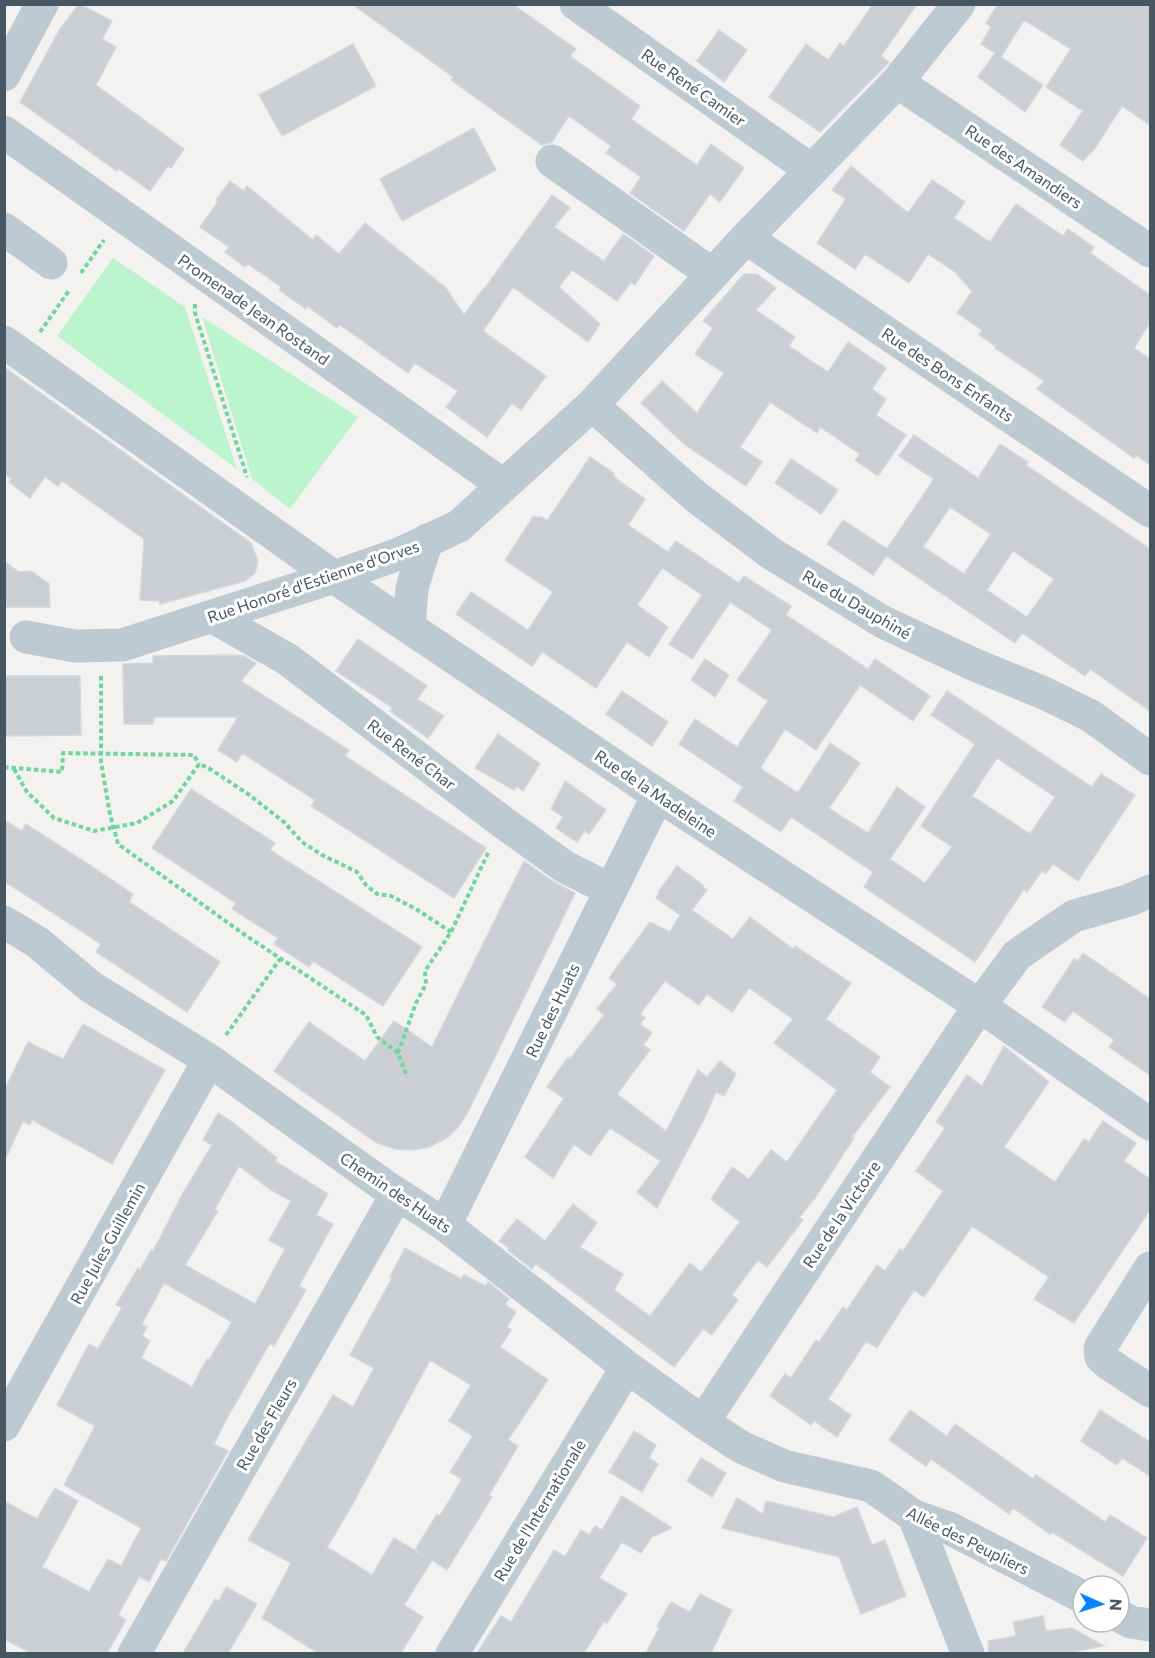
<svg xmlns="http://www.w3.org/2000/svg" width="1155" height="1658" viewBox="0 0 1155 1658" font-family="Commissioner,sans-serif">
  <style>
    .green { fill: #bcf4cd }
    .building { fill: #cbcfd4; stroke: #d4d8dd; stroke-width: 1.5; fill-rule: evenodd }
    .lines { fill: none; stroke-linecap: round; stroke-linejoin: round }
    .path { stroke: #71d69b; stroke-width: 4; stroke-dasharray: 4.5 3; stroke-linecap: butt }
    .minor { stroke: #becad2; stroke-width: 33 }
    .labels { text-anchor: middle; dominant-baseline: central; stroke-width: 6; stroke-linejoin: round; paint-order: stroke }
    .street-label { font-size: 16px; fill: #475761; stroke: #fff }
  </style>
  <rect width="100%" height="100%" fill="#f4f1f1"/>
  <path class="green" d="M113,258L185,307L237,469L57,336Z
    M202,317L358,417L290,509L252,479Z"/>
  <path class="building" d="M79,4L112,21L102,39L116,47L96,85L184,149L171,168L168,166L150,191L119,169L117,171L20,102L60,29Z
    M352,4H512L576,49L570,56L640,106L631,119L697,165L711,144L744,168L720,202L710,194L684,231L630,193L641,177L606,153L611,146L569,116L552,142L542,145L451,80L453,77Z
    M873,4H917L881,56L889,62L820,132L769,97L806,44L828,60L840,43L844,46Z
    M998,4H1150V125L1122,106L1095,148L1083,161L1060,145L1083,111L1046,87L1071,49L1024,20L1001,57L1043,85L1025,112L978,77L995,53L981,44L991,27L986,23Z
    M719,30L747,50L724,82L697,61Z
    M353,44L376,86L282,136L259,95Z
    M474,128L496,170L402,221L380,179Z
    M851,166L908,213L932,180L965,202L954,218L990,242L1016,204L1063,236L1068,229L1094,247L1090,253L1150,295V322L1134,348L1150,359V465L1136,455L1134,458L1037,389L1044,381L995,348L996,346L979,335L982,330L957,313L972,291L955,272L928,254L909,283L865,254L855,269L817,243L846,199L832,190Z
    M230,181L244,191L247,186L313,240L316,235L339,254L365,223L445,287L464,315L484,288H485L552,195L570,208L554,227L604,261L623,234L654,256L635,285L631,282L617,301L572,270L559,287L600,324L588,342L513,287L483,331L546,376L521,410L512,403L487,437L446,407L458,391L415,363L408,373L340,325L337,328L307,306L306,309L279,290L281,287L248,264L245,267L225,252L229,247L200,227L218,202L216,200Z
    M744,274H757L776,288L756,310L795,337L789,346L828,372L848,342L886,368L872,389L886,399L876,415L906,435L878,476L855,460L860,454L820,427L817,433L770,402L740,447L762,462L746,486L684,444L641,403L662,381L697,413L724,373L695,354L713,328L703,321Z
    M4,367L251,543L258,561L255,573L245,581L160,604L159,601L140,600L144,539L62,481L58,486L45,477L30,498L9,482L12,479L4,474Z
    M914,435L978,478L1000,444L1028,462L1026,465L1150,549V711L1090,669L1085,676L1022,633L1015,643L886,556L873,575L827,544L843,520L887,549L934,479L899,456ZM950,507L991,534L964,574L923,547ZM1013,551L1054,579L1027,617L987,590Z
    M590,457L614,473L613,475L618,480L645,499L628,525L668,552L676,541L739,583L744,576L791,606L786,615L868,669L875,659L930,696L913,721L860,685L816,750L785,729L760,768L798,793L830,743L860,763L829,808L847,820L868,833L897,787L925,807L890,859L925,883L952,847L921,826L975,744L931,715L947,691L1092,787L1101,774L1135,795L1078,881L1053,864L1046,873L1042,871L1027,892L1024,889L975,962L864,887L873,872L791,817L781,832L734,801L743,787L679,744L695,719L737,747L768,701L737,680L772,630L730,602L692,659L669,644L702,595L662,568L637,605L668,627L649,657L627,642L596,688L542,652L532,666L456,614L471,592L528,630L553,592L505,560L533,517H542L547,521ZM997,758L1055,797L1030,834L972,796Z
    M791,459L838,490L821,514L775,483Z
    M4,561L19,572L31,571L49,584L50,607H4Z
    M358,639L427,686L417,699L444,716L428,738L390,711L393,708L336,671Z
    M227,655L244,656L256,663L241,681L349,750L345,756L486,848L454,898L311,806L315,800L242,753L237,762L218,750L238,717H154L153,724H124L123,664L153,663V656Z
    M705,659L729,675L715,697L691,680Z
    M4,676H80L81,735L4,736Z
    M622,691L668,722L652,746L606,714Z
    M498,734L540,764L523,791L517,786L514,790L475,768Z
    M565,781L606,810L589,834L584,831L577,842L556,828L563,817L551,809Z
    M191,789L275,843L270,850L422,947L383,1006L313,961L309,967L274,944L278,938L232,909L236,903L152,848Z
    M4,820L22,831L26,824L85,862L133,894L129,902L220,962L187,1012L96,952L101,944L4,881Z
    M524,861L554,882L575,893L469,1110L460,1125L447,1138L429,1147L413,1150L395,1149L377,1143L274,1071L309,1022L365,1061L394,1021L432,1047Z
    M677,866L703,885L702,886L707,890L692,910L733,939L750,917L793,949L795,946L851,983L826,1019L880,1057L870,1072L890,1087L852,1137L854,1138L815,1198L799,1218L803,1220L767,1267L758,1260L732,1295L738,1300L712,1335L703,1329L674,1367L536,1264L532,1269L508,1250L509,1248L499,1241L517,1219L545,1241L573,1204L597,1223L580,1247L623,1274L614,1290L650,1316L690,1263L701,1272L740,1222L711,1199L732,1167L749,1179L771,1150L787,1162L837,1090L774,1043L793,1019L749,988L732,1012L707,994L699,1005L665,981L640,1014L645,1018L640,1024L652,1033L643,1045L650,1050L617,1094L666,1131L698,1070L707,1077L720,1061L736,1074L724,1096L716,1092L705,1117L657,1208L637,1192L661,1161L610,1128L590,1156L574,1144L553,1178L525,1157L564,1098L547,1087L568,1057L570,1059L604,1015L597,1009L617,984L609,978L650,922L670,932L680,915L656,898L659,893L658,892Z
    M1083,953L1150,999V1075L1109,1047L1114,1040L1073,1011L1065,1022L1042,1007L1074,959L1078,961Z
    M83,1024L165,1070L112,1164L32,1120L30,1125L23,1121L4,1162V1091L28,1042L63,1059Z
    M1004,1046L1049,1082L1004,1147L1055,1182L1084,1139L1089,1142L1103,1121L1136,1143L1124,1161L1150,1179V1210L1074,1323L1034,1299L1049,1277L972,1226L924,1297L914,1290L877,1348L866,1341L828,1399L851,1415L837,1437L814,1421L811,1425L770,1396L785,1374L791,1378L816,1340L819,1342L843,1307L847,1310L877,1265L885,1271L900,1249L903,1251L943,1191L916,1171L945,1128L936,1122L967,1075L982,1086Z
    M218,1113L232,1122L277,1158L275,1161L328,1194L316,1215L333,1224L299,1286L306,1290L274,1346L270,1343L226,1420L214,1444L228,1451L166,1561L161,1559L149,1582L137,1575L139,1577L118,1615L126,1620L107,1653H31L4,1639V1501L37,1519L55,1488L78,1501L42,1567L89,1592L108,1559L121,1566L141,1528L64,1485L95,1426L57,1405L89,1344L98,1349L122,1308L116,1305L138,1268L140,1270L151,1250L153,1251L183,1193L212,1145L203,1140ZM239,1166L271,1190L291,1201L269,1240L285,1249L255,1304L185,1265L218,1211L215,1209ZM164,1283L232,1322L209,1360L207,1359L192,1387L141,1358L150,1341L142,1336L147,1327L142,1324Z
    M405,1248L461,1279L464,1275L486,1286L488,1282L509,1299L505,1304L516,1312L507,1327L511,1330L500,1347L548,1380L508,1440L518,1446L489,1495L492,1497L447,1570L432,1560L404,1605L423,1617L401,1653H318L262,1618L291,1563L248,1540L333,1395L353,1407L374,1368L350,1355L392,1278L390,1277ZM430,1360L471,1385L449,1421L473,1436L450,1472L462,1479L440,1516L437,1514L415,1550L426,1557L394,1538L372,1575L327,1547L350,1509Z
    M910,1410L947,1436L955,1424L1033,1479L1036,1475L1105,1522L1110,1515L1147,1538L1123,1576L1052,1532L1050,1534L1013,1508L1009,1514L931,1459L926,1466L889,1440Z
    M1100,1410L1150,1442V1476L1122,1458L1117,1465L1081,1441Z
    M634,1431L656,1445L649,1458L658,1464L642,1492L609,1472Z
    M701,1458L726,1473L712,1497L687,1481Z
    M622,1496L672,1528L652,1537L641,1553L622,1542L599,1578L627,1594L607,1623L604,1621L584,1653H477L501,1616L511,1622L554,1550L565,1557L581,1530L589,1535L595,1526L602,1530Z
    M737,1498L763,1514L766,1501L833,1517L857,1507L872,1545L885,1540L906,1596L861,1614L839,1557L722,1528Z
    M226,1587L257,1604L228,1653H183L215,1599L219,1601Z
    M700,1594L732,1610L711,1653H646L659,1628L657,1626L671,1602L690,1612Z
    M1043,1616L1046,1631L1072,1628L1104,1646L1067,1653H989L988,1641L1016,1636L1013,1622Z"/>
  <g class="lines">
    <path class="path" d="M81,273L104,240
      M195,304V313L247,477
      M40,332L70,289
      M101,676V762L110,814L118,844L245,935L366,1015L377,1037L398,1053L407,1077
      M4,767L62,772L63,753L194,755L199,764
      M14,769L27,792L54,818L94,831L137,823L173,801L199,764L207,767L248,794L284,822L302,842L322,855L357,872L366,885L377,894L391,896L416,909L451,932
      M226,1035L280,959
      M398,1053L416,1003L426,984L425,971L451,932L489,851"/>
    <path class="minor" d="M576,4L811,170
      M4,75L42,4
      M897,82L1150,251
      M4,132L503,485
      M552,161L712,274
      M4,229L51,263
      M746,238L1150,511
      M4,342L334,577L658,795L971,1000L1150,1124
      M592,405L695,496L772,554L883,622L975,665L1044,693L1091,716L1150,759
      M213,617L287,659L501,821L565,867L611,890
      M409,627L412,588L427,540
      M26,637L75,646L122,645L334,577L399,554L459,526L592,405L746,238L897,82L959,4
      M4,922L37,942L91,987L209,1060L382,1184L445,1225L627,1367L703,1422L741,1447L784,1466L871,1486L914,1516L949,1528L1083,1597
      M445,1225L658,795
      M1150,1268L1100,1348L1101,1357L1109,1364L1150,1391
      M703,1422L980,1005L1017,955L1074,916L1130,900L1150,891
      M4,1425L209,1060
      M914,1516L968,1654
      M1119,1616L1131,1622L1150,1625
      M134,1654L397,1194
      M452,1654L627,1367"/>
  </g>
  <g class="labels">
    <g class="street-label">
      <text transform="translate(694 87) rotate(35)">Rue René Camier</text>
      <text transform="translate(1024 166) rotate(34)">Rue des Amandiers</text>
      <text transform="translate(254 309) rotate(35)">Promenade Jean Rostand</text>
      <text transform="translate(948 374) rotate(34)">Rue des Bons Enfants</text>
      <text transform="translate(313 581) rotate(-19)">Rue Honoré d'Estienne d'Orves</text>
      <text transform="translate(857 604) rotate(30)">Rue du Dauphiné</text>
      <text transform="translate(412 754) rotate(37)">Rue René Char</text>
      <text transform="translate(656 793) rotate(34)">Rue de la Madeleine</text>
      <text transform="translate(552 1010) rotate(-64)">Rue des Huats</text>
      <text transform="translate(396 1192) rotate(34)">Chemin des Huats</text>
      <text transform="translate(841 1214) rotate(-56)">Rue de la Victoire</text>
      <text transform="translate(107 1243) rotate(-61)">Rue Jules Guillemin</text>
      <text transform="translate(266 1424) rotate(-60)">Rue des Fleurs</text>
      <text transform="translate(539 1510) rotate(-59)">Rue de l'Internationale</text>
      <text transform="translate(968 1540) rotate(26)">Allée des Peupliers</text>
    </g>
  </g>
  <rect width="1155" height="1658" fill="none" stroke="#475761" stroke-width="12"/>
  <g transform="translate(1101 1604) rotate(93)"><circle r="28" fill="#ffffff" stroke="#b5bcc0" stroke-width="1.5"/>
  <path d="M0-4.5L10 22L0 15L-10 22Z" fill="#0784f7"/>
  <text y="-9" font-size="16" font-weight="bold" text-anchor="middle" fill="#475761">N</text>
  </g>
</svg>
